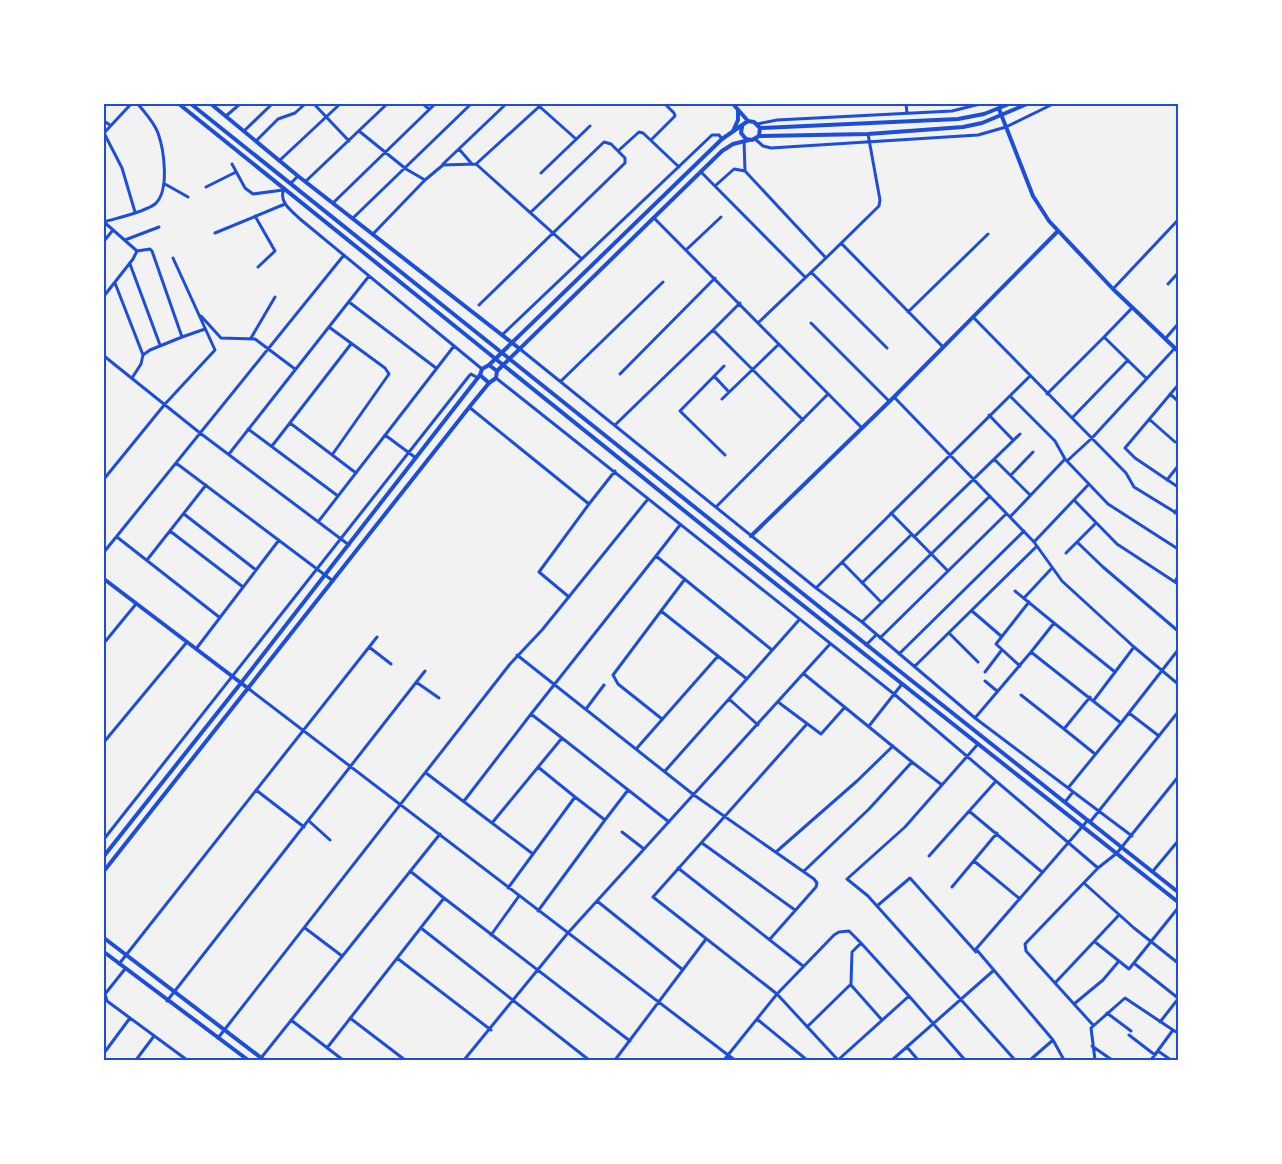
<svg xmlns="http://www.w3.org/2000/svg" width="1282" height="1164" font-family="Lato,sans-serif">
	<rect width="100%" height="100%" fill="#f2f2f2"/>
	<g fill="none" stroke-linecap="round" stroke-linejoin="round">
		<path stroke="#1d4ed8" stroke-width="3" d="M131 104 104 133 122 168 135 212
			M314 104 349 141
			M423 104 429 109
			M906 104 907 113
			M539 106 576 139
			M226 116 240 104
			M104 121 110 125
			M757 124 777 120 952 111 980 104
			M244 131 272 104
			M359 131 406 169 425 180 443 165 476 164 542 104
			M755 139 763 146 771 148 978 135 1006 127 1053 104
			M651 140 675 116 674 113 665 104
			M256 141 278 119 295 113 305 104
			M744 141 745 171
			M459 149 472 164
			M618 151 639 132 643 133 679 167
			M279 161 340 104
			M232 164 245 188 253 194 283 190
			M443 164 506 104
			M476 164 582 259
			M701 172 805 277
			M541 173 590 126
			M306 181 387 104
			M291 183 298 176
			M165 184 188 197
			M715 186 734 169 745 171 826 258 759 322
			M206 187 236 172
			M284 189C278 202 292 211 300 219L482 369
			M334 202 435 104
			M255 216 275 251 258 267
			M353 218 471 104
			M654 218 862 428
			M104 222C117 218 145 212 155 204 170 191 164 150 158 133 154 122 145 113 138 104
			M104 222 137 251 133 259 104 296
			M215 233 285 204
			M373 234 424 181
			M125 240 159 227
			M104 241 113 230
			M841 243 943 347
			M686 250 721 217
			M137 251 150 249 152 251 182 337 150 350 143 355
			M826 258 879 206 880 200 868 134
			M130 264 160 345
			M811 272 887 348
			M115 283 143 355 141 364 132 378
			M1168 284 1178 273
			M1113 289 1178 220
			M349 302 436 368
			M740 303 713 330 803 420
			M479 305 625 163V158L611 144 604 142 531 212
			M1132 308 1104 337 1146 378
			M908 312 988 234
			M201 316 221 338 255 339 295 369
			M973 317 1126 473 1134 487 1178 514
			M811 323 889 401
			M329 327 385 368 389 374 332 455
			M502 335 712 135H719L722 139
			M182 337 205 329
			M251 338 275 297
			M1165 339 1178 324
			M520 349 816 588 862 622 975 718 1132 836
			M104 356 200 433 349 545
			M724 366 680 411 725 455
			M620 374 715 278
			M714 376 729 392
			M496 378 894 694 1098 868
			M561 381 663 282
			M1178 385 1125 448 1135 458 1178 487
			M1047 394 1104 337
			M1170 394 1178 401
			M1010 396 1055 441 1065 459 1108 504 1178 549
			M894 397 1034 542 1062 581 1134 647 1178 684
			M722 399 779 344
			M469 407 589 504 615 471
			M989 415 1013 440
			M1072 418 1128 360
			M1149 419 1175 442
			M290 423 356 473
			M615 425 713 330
			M248 429 338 496
			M385 435 416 458
			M272 446 351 344
			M229 454 369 276
			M994 459 1030 495
			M1067 461 1092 438 1175 348
			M176 463 333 581
			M1011 475 1033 452
			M104 479 165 404 215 350 173 258
			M1167 480 1178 466
			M1074 500 1117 544 1178 584
			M716 507 828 394
			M891 513 948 571
			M1175 513 1178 508
			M184 514 256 570
			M1010 517 1065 459
			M318 522 454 346
			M170 531 243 587
			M117 537 219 617
			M914 537 1020 434
			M1034 542 1089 484
			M1077 542 1103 567 1178 631
			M104 552 344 255
			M1066 553 1095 524
			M656 556 680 525
			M147 560 206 485
			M842 562 881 602
			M1175 582 1178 576
			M862 583 911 535
			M816 588 1030 376
			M1015 591 1054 623
			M569 597 539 572 589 504
			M1024 598 1052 568
			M661 611 747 679
			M972 611 1001 636
			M862 622 990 496
			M949 633 978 662
			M880 638 1006 514
			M104 643 136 604
			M866 645 876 635
			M369 647 391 664
			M196 649 279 540
			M1031 652 1054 623 1115 672
			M899 654 1024 531
			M517 655 694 795 814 879 817 883 816 887 770 939
			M915 666 1037 546
			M1020 666 996 644 1029 602
			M985 672 1001 651
			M804 674 912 762
			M985 681 997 691
			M416 682 439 698
			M249 689 728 1055 724 1060
			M1021 695 1064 729 1090 697
			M729 699 758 725
			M1094 700 1134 647
			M778 702 821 734 845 707
			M586 709 604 685
			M1129 713 1159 736
			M975 718 1031 652 1121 723 1178 650
			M662 719 618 684 613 675 685 579
			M806 725 653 897 777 994 838 1060
			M869 726 902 684
			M1064 729 1095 754
			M562 738 669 822
			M104 742 187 642
			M978 744 905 827 847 879 868 896 1015 1060
			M637 748 718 656
			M538 767 575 797
			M665 771 799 620
			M426 773 492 823 562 738 531 714 656 556 772 650
			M1068 788 1121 723
			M256 790 304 827
			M464 801 531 714
			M1065 802 1073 792
			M969 811 1042 872
			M309 821 330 840
			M1090 822 1178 712
			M492 823 533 854
			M622 832 644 849
			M104 839 469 376 471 374 478 378
			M702 843 795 910
			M776 852 857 781 893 746
			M929 856 996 781
			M974 861 1020 899
			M678 868 803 966
			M804 871 869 809 912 762 942 785
			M1153 871 1178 841
			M1084 883 1134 928 1178 963
			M952 887 997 833
			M508 888 575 797 605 820 628 790
			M444 898 630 1041
			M597 901 683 970
			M877 906 910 878 976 952
			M538 911 605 820
			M305 928 342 956
			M421 928 589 1060
			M491 935 519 896
			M1095 942 1129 969 1178 908
			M861 943 909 996
			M397 958 491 1030
			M119 964 377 637
			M1135 964 1178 998
			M125 969 105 994 107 1001 187 1060
			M1055 983 1119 915
			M851 985 882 1020
			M167 1001 425 671
			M1074 1004 1103 980 1119 961
			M1107 1013 1131 1031
			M350 1018 405 1060
			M757 1019 807 1060
			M291 1020 343 1060
			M1160 1022 1178 999
			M1093 1025 1026 951 1025 944 1098 868 1117 853 1178 777
			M1173 1030 1178 1033
			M1129 1035 1155 1055 1158 1051 1171 1060
			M218 1038 510 664 542 630 648 499
			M1092 1046 1112 1060
			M907 1047 918 1060
			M327 1048 444 898 410 871
			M104 1053 130 1018
			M261 1058 440 834
			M136 1060 154 1036
			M464 1060 567 934 830 644
			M615 1060 706 939
			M735 1060 728 1055 777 994 834 935 839 932 849 931 861 943 852 952 851 984 807 1027
			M838 1060 909 996 965 1060
			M892 1060 993 971
			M1030 1060 1053 1040
			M1064 1060 1053 1040 976 949 1088 820
			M1095 1060 1091 1028 1125 998 1173 1030 1151 1060"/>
		<path stroke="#1d4ed8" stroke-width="4" d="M179 104 738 554 1178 902
			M191 104 897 669 1178 892
			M211 104 298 176 520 349
			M733 104 748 121
			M999 109 1033 196 1049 221 1113 289 1178 351
			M760 128 958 119 984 114 1009 104
			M733 131 738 120V110
			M759 136 868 134 963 127 982 123 1027 104
			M489 365 722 139 748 121 754 122 760 128 759 136 752 140 746 139 741 133 742 127
			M497 371 722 151 733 144 749 140
			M751 536 894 397 1057 232
			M104 579 249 689
			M104 856 241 683 480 375
			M104 871 471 405 489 383 496 378 497 371 489 365 482 369 480 375 489 383
			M104 938 264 1060
			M104 952 248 1060"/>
	</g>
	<rect width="1282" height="1164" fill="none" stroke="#ffffff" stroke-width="210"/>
	<rect x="105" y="105" width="1072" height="954" fill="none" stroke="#1d4ed8" stroke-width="2"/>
</svg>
